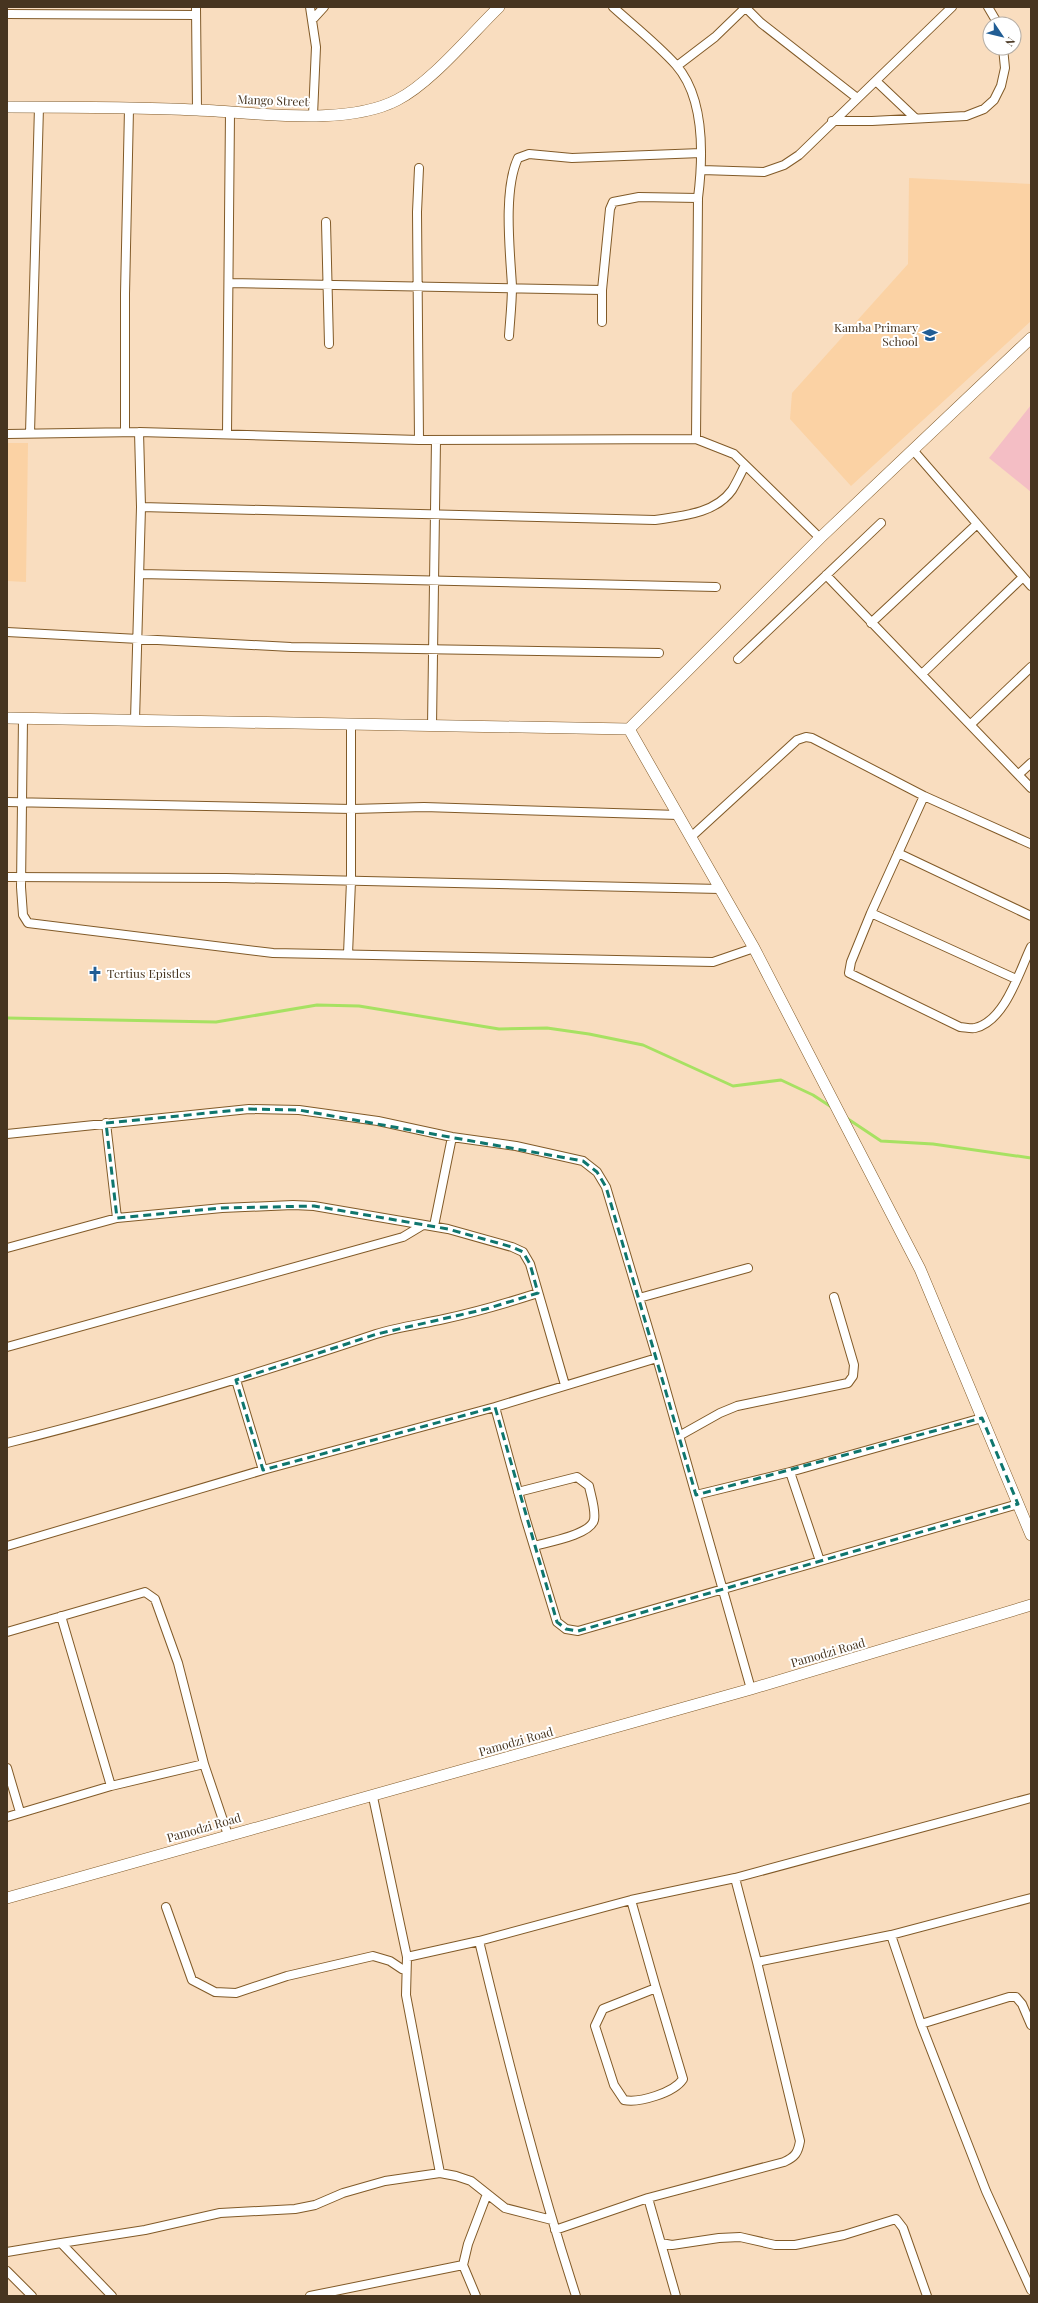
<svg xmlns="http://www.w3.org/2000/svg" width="1038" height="2303" font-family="'Playfair Display',serif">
	<rect width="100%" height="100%" fill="#f9ddbf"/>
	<path fill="#fbd2a4" d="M909 178 1031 184V321L851 486 790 419 792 393 908 264Z
		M7 443H28L26 582 7 581Z"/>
	<path fill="#f4bec5" d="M1031 405V492L989 458Z"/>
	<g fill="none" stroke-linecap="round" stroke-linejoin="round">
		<path stroke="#a7e162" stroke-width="3" d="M7 1018 216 1022 317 1005 359 1006 499 1029 547 1028 589 1034 643 1045 733 1086 781 1080 813 1095 833 1108
			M845 1117 881 1141 933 1144 1031 1158"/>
		<g stroke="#815a28" stroke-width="10">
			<path id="street" d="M196 7 197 110
				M310 7 316 47 313 115
				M613 7C634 26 657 44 676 65 705 98 703 158 698 198L696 439
				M745 7 761 23 857 98
				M988 7 998 24
				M7 14 196 15
				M314 18 324 7
				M677 66 715 37 746 7
				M876 81 915 118
				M832 121H872L966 116 984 109 994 100 1001 86 1005 68 1003 48
				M702 170 764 172 784 165 799 155 952 7
				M326 222 329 344
				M229 283 602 290
				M602 322V290L610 209 613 202 639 197 698 198
				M509 336C510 320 512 303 512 286 510 251 503 190 518 158L529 154 572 158 701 153
				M125 432V294L129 109
				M30 433 39 107
				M7 434 139 432 419 440 696 439 734 454 820 538
				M227 434 230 113
				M419 440 417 212 419 168
				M913 450 1031 586
				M141 507 655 520C681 516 715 514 732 490 737 482 741 473 745 465
				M140 574 716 587
				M826 575 1031 788
				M871 623 976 525
				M7 632 291 647 659 653
				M738 659 881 523
				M923 673 1023 577
				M23 718 21 887 23 915 28 923 273 953 713 962 754 948
				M135 720 141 507 139 432
				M971 724 1031 667
				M432 726 436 440
				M1019 774 1031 763
				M924 796 871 913 851 962 849 973 960 1027C964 1027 971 1029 975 1028 1005 1021 1019 972 1031 947
				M7 802 352 809 424 807 678 815
				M691 837 797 740 806 737 812 738 924 796 1031 844
				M898 853 1031 916
				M7 877 226 878 720 889
				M871 913 1016 979
				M348 954 351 881V725
				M106 1123 117 1218
				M7 1134 249 1109 299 1110 378 1121 452 1137 516 1146 583 1161 597 1172 606 1187 657 1358 751 1689
				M434 1226 452 1137
				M7 1248 117 1218 222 1208 293 1205 314 1206 448 1229 512 1247 523 1252 530 1264 565 1385
				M639 1298 748 1268
				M7 1347 403 1237 423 1225
				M657 1358 495 1407 525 1517 557 1622 566 1629 578 1631 1018 1504
				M236 1380 263 1470
				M679 1436 720 1413 737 1406 848 1383 853 1376 854 1365 834 1297
				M7 1443C132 1412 254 1375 376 1334 398 1327 422 1324 444 1319 476 1312 507 1303 538 1293
				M790 1472 820 1561
				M518 1492 577 1477 589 1486C591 1496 596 1510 594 1520 590 1535 548 1542 534 1546
				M696 1495 790 1472 982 1418
				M7 1546 263 1470 495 1407
				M61 1616 111 1786
				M7 1632 145 1592 155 1599 178 1663 204 1764 228 1835
				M7 1768 20 1812
				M373 1797 407 1957 479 1941
				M7 1817 111 1786 204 1764
				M631 1900 656 1988
				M166 1907 192 1980 215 1992 236 1993 287 1976 373 1956 390 1961 402 1969
				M891 1935 921 2024 1009 1997H1016L1022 2004 1031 2025
				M407 1957 406 1995 440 2173
				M757 1962 891 1935 1031 1898
				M656 1988 683 2079C674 2093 639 2103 624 2100L614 2085 595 2026 603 2009Z
				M921 2024 986 2191 1031 2290
				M648 2198 676 2296
				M555 2230 648 2198 784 2162C795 2157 798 2153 800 2141L757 1962 735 1878
				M61 2243 145 2230 220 2213 295 2209 315 2205 343 2193 385 2181 440 2173 456 2176 471 2181 505 2208 552 2220
				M661 2243 672 2245 719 2238 740 2237 775 2245H795L844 2235 896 2219 903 2228 927 2296
				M7 2252 61 2243 112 2296
				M7 2271 32 2296
				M310 2296 463 2265
				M476 2296 463 2265 468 2244 487 2194
				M576 2296C538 2179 508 2061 479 1941L631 1900 735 1878 1031 1798"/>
		</g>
		<g stroke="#815a28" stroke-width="12">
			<path id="secondary" d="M7 107C70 107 134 107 197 110 255 112 345 127 397 100 431 83 471 34 499 7
				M7 718 629 729 820 538 1031 338
				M629 729 754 948 920 1269 1031 1535
				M7 1898 751 1689 1031 1605"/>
		</g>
		<use href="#street" stroke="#fff" stroke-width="8"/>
		<use href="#secondary" stroke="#fff" stroke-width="11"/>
	</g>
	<path fill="none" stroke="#0f766e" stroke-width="3" stroke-dasharray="8 5" stroke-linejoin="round" d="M249 1109 299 1110 583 1161 597 1172 606 1187 696 1495 982 1418 1018 1504 578 1631 566 1629 557 1622 495 1407 263 1470 236 1380 377 1334 486 1309 538 1293 530 1264 523 1252 512 1247 448 1229 314 1206 222 1208 117 1218 106 1123Z"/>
	<defs>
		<g id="school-bare" transform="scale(1.2)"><path d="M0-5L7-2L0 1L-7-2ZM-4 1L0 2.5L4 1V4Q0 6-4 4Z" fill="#215d94" stroke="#fff" stroke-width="2.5" paint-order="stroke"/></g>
		<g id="church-bare" transform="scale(1.2)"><path d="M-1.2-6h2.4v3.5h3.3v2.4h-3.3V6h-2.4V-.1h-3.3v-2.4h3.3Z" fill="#215d94" stroke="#fff" stroke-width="2.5" paint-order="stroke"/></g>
	</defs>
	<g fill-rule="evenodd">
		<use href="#school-bare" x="930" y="335"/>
		<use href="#church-bare" x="95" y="974"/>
	</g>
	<g text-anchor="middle" stroke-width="4" stroke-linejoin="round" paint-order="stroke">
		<g font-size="12" fill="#473520" stroke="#fff">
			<text transform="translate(273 101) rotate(2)" y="4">Mango Street</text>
			<text transform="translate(828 1653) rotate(-16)" y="4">Pamodzi Road</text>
			<text transform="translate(516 1742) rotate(-16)" y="4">Pamodzi Road</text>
			<text transform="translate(204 1828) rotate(-16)" y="4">Pamodzi Road</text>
		</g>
		<g font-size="12" fill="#473520" stroke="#fff" text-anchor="end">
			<text x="918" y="332">Kamba Primary<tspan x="918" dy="14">School</tspan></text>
			<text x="107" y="978" text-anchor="start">Tertius Epistles</text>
		</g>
	</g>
	<rect width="1038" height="2303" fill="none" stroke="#473520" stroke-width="16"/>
	<g transform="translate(1002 36) rotate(125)"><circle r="19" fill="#ffffff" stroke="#b5aea6"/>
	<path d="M0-3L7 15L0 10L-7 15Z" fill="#215d94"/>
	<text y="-6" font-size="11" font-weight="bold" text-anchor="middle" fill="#473520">N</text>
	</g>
</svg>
